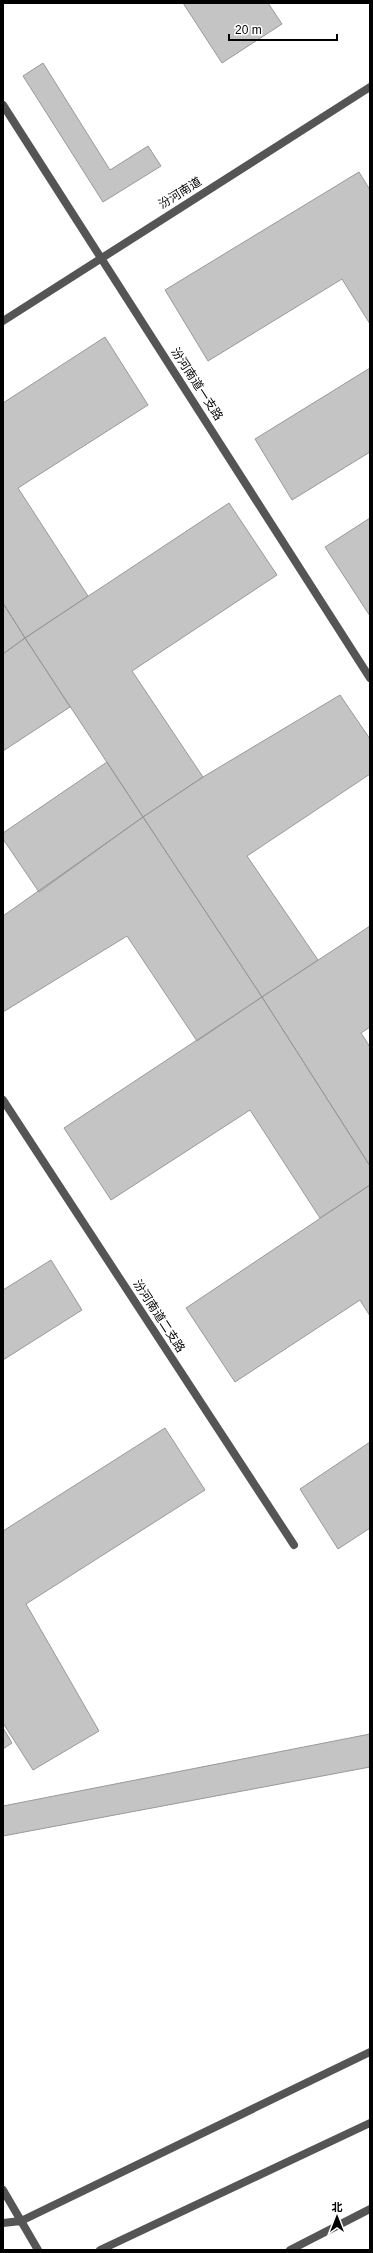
<svg xmlns="http://www.w3.org/2000/svg" width="373" height="2253" font-family="Arial,'Noto Sans SC',sans-serif">
	<rect width="100%" height="100%" fill="#fff"/>
	<path fill="#c4c4c4" stroke="#999" d="M183 3H268L282 24 222 63Z
		M43 63 110 170 148 146 161 166 103 202 23 76Z
		M359 172 370 190V324L342 279 208 361 165 290Z
		M105 337 148 405 18 488 88 596 25 638 3 603V403Z
		M370 368V452L292 500 255 439Z
		M229 503 277 575 132 671 203 777 143 817 25 638Z
		M370 518V616L325 547Z
		M3 603 25 638 3 654Z
		M25 638 70 707 3 751V654Z
		M340 695 370 739V774L247 856 318 960 262 997 143 817 203 777Z
		M107 762 143 817 39 892 3 839V833Z
		M143 817 262 997 197 1041 127 936 3 1012V916Z
		M370 926V1027L361 1033 370 1047V1166L262 997Z
		M262 997 370 1166V1185L320 1218 250 1110 111 1200 64 1128Z
		M370 1185V1316L360 1300 235 1382 186 1308Z
		M51 1260 82 1310 3 1360V1290Z
		M165 1428 205 1490 26 1604 99 1731 33 1770 3 1723V1531Z
		M370 1442V1528L338 1549 300 1489Z
		M3 1728 12 1743 3 1749Z
		M370 1734V1767L3 1836V1806Z"/>
	<g fill="none" stroke-linecap="round" stroke-linejoin="round">
		<path stroke="#555" stroke-width="8" d="M3 2190 38 2250
			M3 2223 21 2221 370 2052
			M100 2250 370 2123
			M290 2250 370 2209"/>
		<path stroke="#555" stroke-width="8" d="M3 105 370 678
			M3 1100 294 1545"/>
		<path stroke="#555" stroke-width="8" d="M3 321 370 87"/>
	</g>
	<g text-anchor="middle" stroke-width="4" stroke-linejoin="round" paint-order="stroke">
		<g font-size="12" fill="#000" stroke="#fff">
			<text transform="translate(180 193) rotate(-32)" y="4">汾河南道</text>
			<text transform="translate(197 384) rotate(57)" y="4">汾河南道一支路</text>
			<text transform="translate(159 1316) rotate(57)" y="4">汾河南道二支路</text>
		</g>
	</g>
	<rect width="373" height="2253" fill="none" stroke="#000000" stroke-width="8"/>
	<g transform="translate(337 2217)" stroke="#ffffff" stroke-width="3" paint-order="stroke">
	<path d="M0-3L7 15L0 10L-7 15Z" fill="#000000"/>
	<text y="-6" font-size="11" font-weight="bold" text-anchor="middle" fill="#000000">北</text>
	</g>
	<path d="M229 34v6h108v-6" fill="none" stroke="#000000" stroke-width="2"/>
	<text x="235" y="34" font-size="12" fill="#000000" stroke="#ffffff" stroke-width="3" paint-order="stroke">20 m</text>
</svg>
